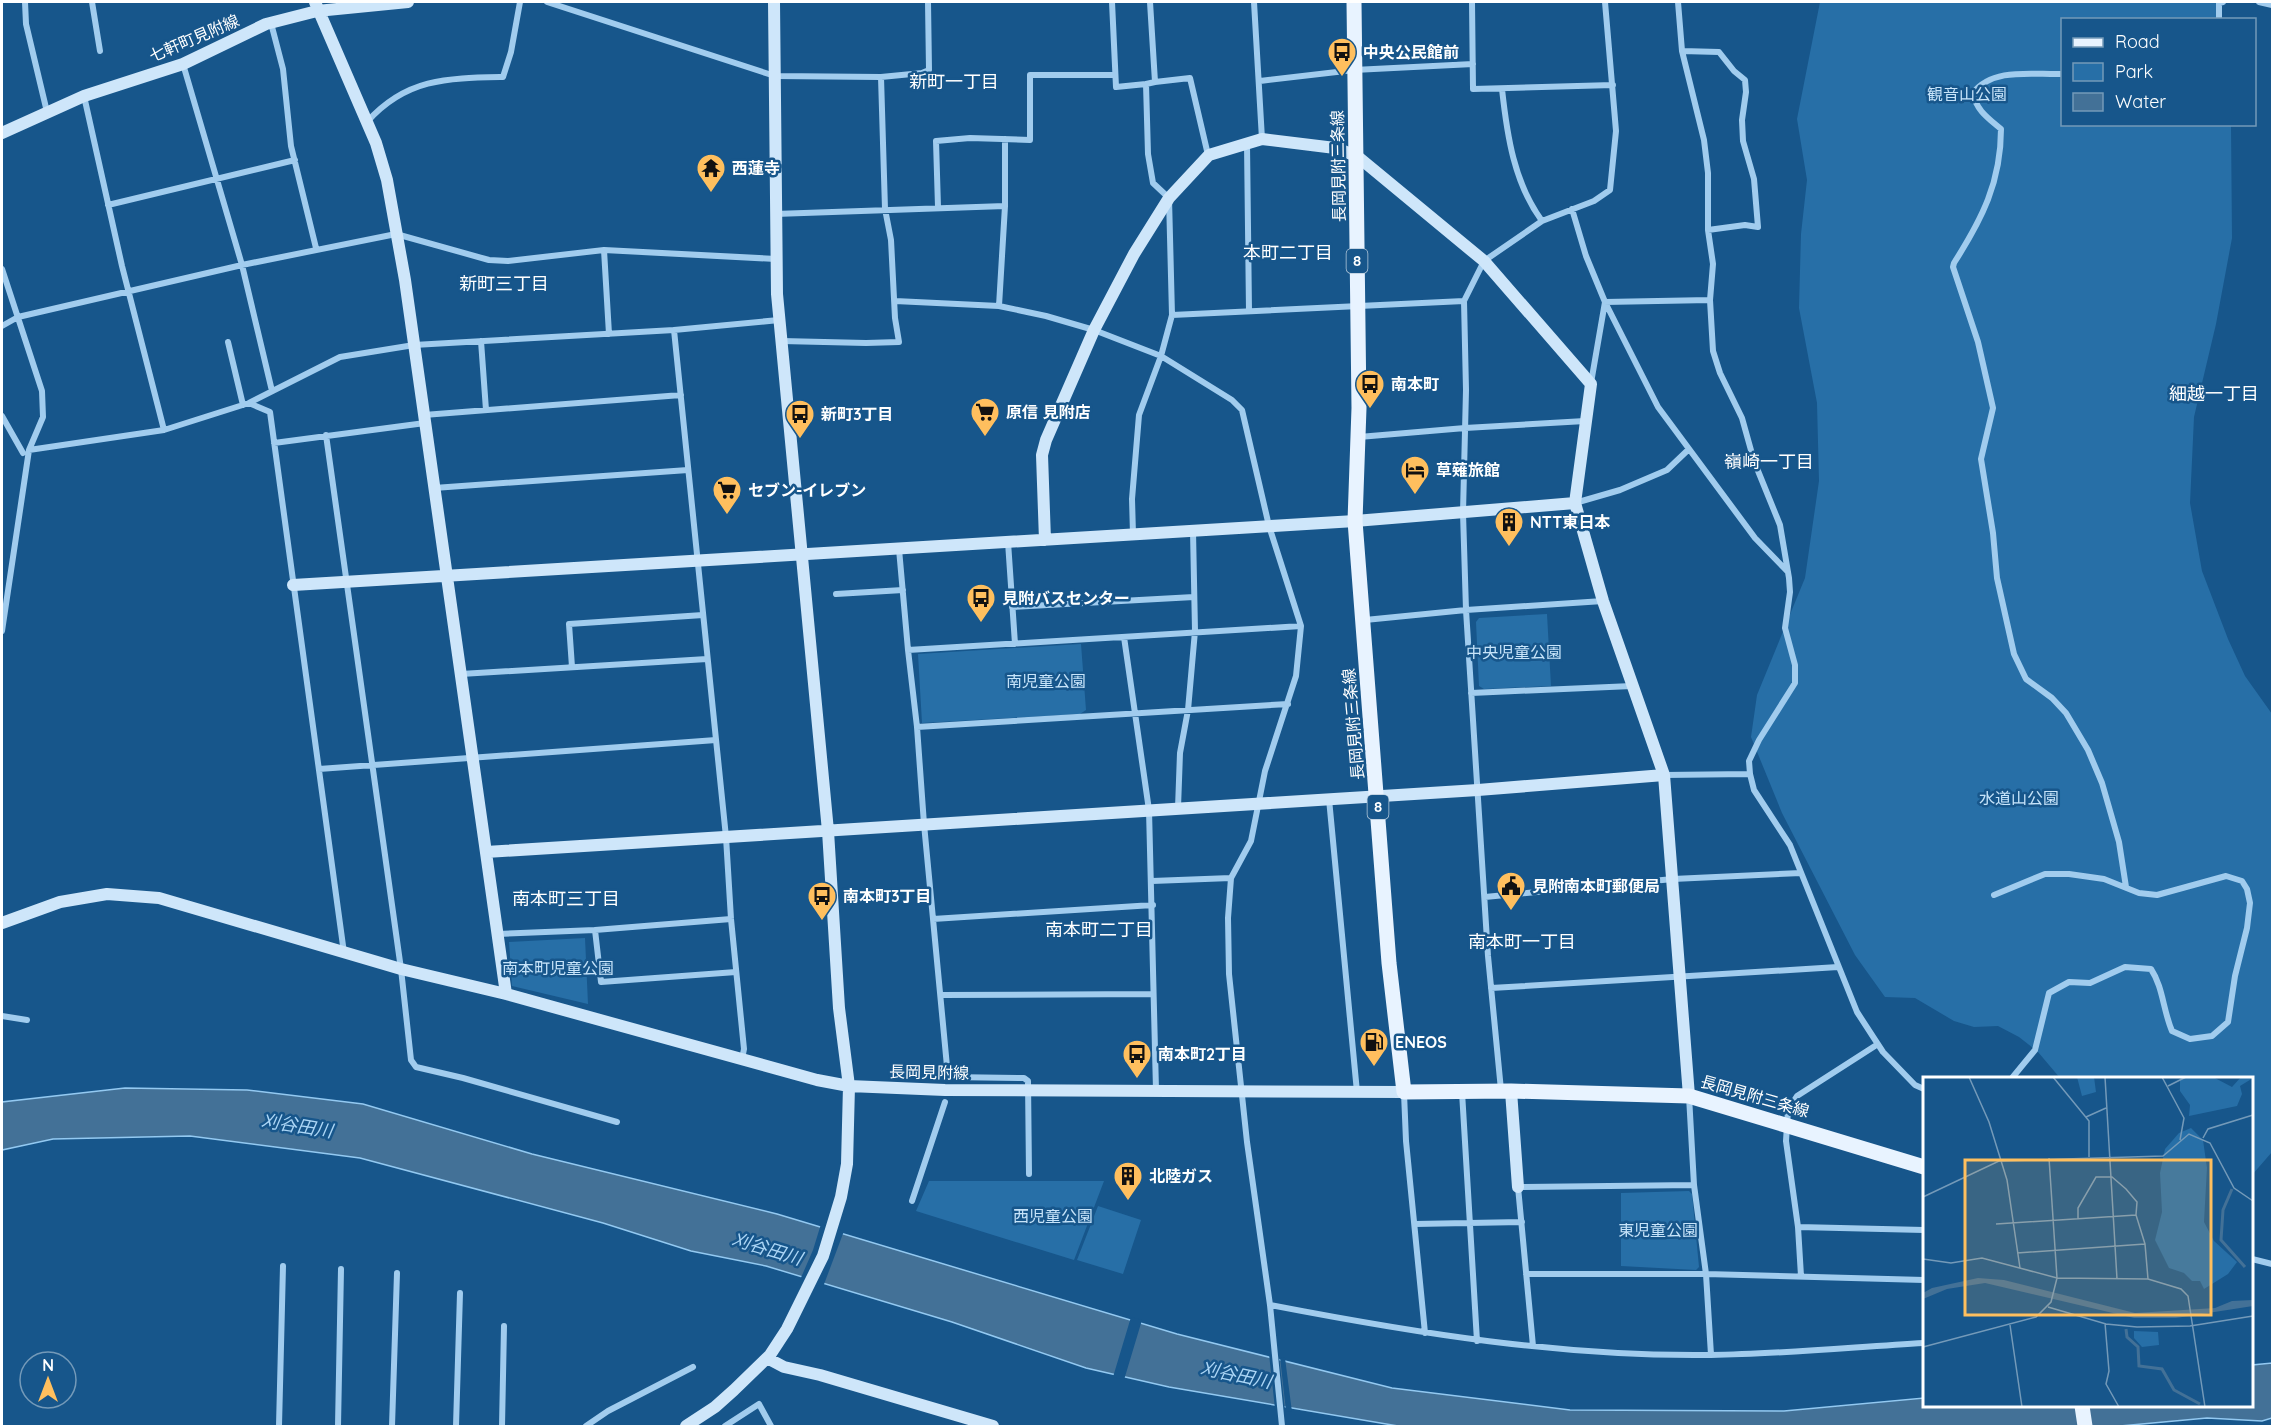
<svg xmlns="http://www.w3.org/2000/svg" width="2274" height="1428" font-family="Quicksand,'Noto Sans JP',sans-serif">
	<rect width="100%" height="100%" fill="#17568b"/>
	<path fill="#276fa7" d="M1820 2H2216L2218 19 2062 20V124L2231 125 2232 238 2216 324 2194 417 2190 503 2202 571 2228 639 2245 676 2272 714V1152L2252 1175V1078H2060L2038 1052 2019 1037 1998 1026 1974 1027 1954 1021 1915 998 1885 997 1855 955 1782 813 1751 737 1757 695 1805 578 1819 481 1817 403 1799 308 1801 234 1807 180 1797 119Z
		M1547 614 1551 686 1484 689 1479 686 1476 622 1479 618Z
		M1081 644 1086 710 1080 714 922 723 918 654Z
		M585 938 588 1004 512 986 509 942Z
		M929 1181H1104L1074 1260 916 1211Z
		M1689 1191 1692 1194 1699 1267 1696 1270 1621 1266V1193Z
		M1098 1206 1141 1220 1123 1274 1077 1260Z"/>
	<path fill="#437197" stroke="#93c9f1" stroke-width="1.5" d="M125 1088 247 1090 363 1104 532 1154 777 1214 1177 1334 1392 1388 1570 1410 1784 1411 1924 1398V1406H2252V1365L2272 1363V1418L2262 1421 2207 1418 2120 1426H1398L1169 1387 1086 1368 952 1322 766 1266 691 1251 603 1223 360 1158 190 1136 53 1139 2 1150V1102Z"/>
	<path fill="#17568b" d="M821 1224 844 1231 823 1287 800 1280 813 1250Z
		M1131 1317 1142 1320 1124 1380 1113 1377Z
		M1269 1354 1279 1356 1285 1410 1275 1409Z
		M1280 1357 1285 1358 1292 1412 1286 1411Z"/>
	<g fill="none" stroke-linecap="round" stroke-linejoin="round">
		<path stroke="#a1ccee" stroke-width="6" d="M25 2 26 24 47 112
			M92 2 100 51
			M547 2 775 76 881 77 922 73 929 70 928 2
			M1112 2 1116 87 1146 84
			M1254 2 1262 139
			M1472 2 1473 89 1613 85
			M1678 2 1682 51 1704 140 1708 173V230L1713 264 1710 300 1713 351 1720 373 1742 418 1754 461 1780 525 1789 578 1790 592 1785 628 1795 665V683L1759 740 1749 761 1750 774 1754 790 1790 845 1857 1012 1883 1052 1915 1085 1924 1089
			M2259 2 2272 5
			M2219 20V3L2223 2
			M271 23 283 69 291 146 316 248
			M1682 51 1719 52 1734 71 1745 80 1746 92 1742 120 1743 141 1754 179 1758 227 1745 225 1708 230
			M183 64 242 265 272 391
			M2062 74C2033 75 1993 67 1973 93 1976 110 1988 118 2001 129 2001 182 1982 219 1954 263L1953 267 1978 342 1993 408 1981 459 1993 533 1997 578 2014 654 2026 679 2052 698 2066 713 2088 750 2102 783 2119 842 2126 887
			M1260 81 1354 70 1473 64
			M1155 82 1190 78 1208 155
			M1502 89C1507 135 1514 183 1542 221
			M84 96 122 266 164 430
			M367 122C406 78 448 78 503 77L511 52 520 2
			M1247 144 1249 311
			M108 205 295 160
			M938 207 936 141 970 138 1030 140V75H1115
			M1572 209 1586 256 1605 302 1591 383
			M775 214 1005 206
			M604 250 609 334
			M2 269 42 391 43 417 29 450 2 631
			M1710 300 1605 302 1658 407 1755 538 1787 571
			M895 301 999 306 1046 316 1094 330 1161 356 1232 400 1242 410 1269 526 1301 626 1296 676 1265 771 1251 841 1231 878 1228 918 1229 974 1247 1142 1270 1305 1282 1426
			M999 306 1005 206V139
			M1172 315 1464 301
			M2 326 18 317 242 265 396 234 489 260 508 261 604 250 776 259
			M674 330 726 837 731 919 744 1049 742 1059
			M481 341 486 410
			M782 341 866 343 899 342 895 318 891 240 885 209 881 77
			M228 342 243 405
			M249 403 270 412 344 953
			M424 415 681 395
			M2 416 23 453
			M326 435 401 969 411 1060 416 1067 463 1078 617 1122
			M1359 437 1465 428 1585 421
			M274 443 425 423
			M29 450 164 430 249 403 340 357 414 345 674 330 779 320
			M434 488 688 470
			M1575 503 1620 490 1667 470 1689 449
			M1133 534 1132 499 1139 415 1161 356 1172 315 1169 198 1153 183 1148 154 1146 84 1155 82 1150 2
			M1008 542 1015 644
			M899 549 908 650 1301 626
			M836 594 903 590
			M1012 607 1194 597
			M1365 620 1466 610 1603 601
			M1124 637 1149 810 1156 1090
			M908 650 917 727 924 824 948 1077 1024 1078 1028 1081 1029 1174
			M572 667 569 624 703 615
			M461 674 707 659
			M1471 693 1632 686
			M917 727 1288 704
			M319 769 716 740
			M1664 775 1750 774
			M1329 799 1357 1092
			M1178 808 1180 753 1188 710 1195 631 1193 531
			M1152 881 1231 878
			M1994 895 2045 874H2069L2104 879 2139 893 2157 895 2226 876 2242 881 2247 889 2250 903 2247 928 2235 976 2228 1022 2212 1036 2190 1039 2172 1031C2163 1010 2163 987 2151 969L2125 967 2090 983 2069 982 2049 993 2035 1050 2012 1078
			M1485 897 1673 879 1801 873
			M933 919 1153 905
			M595 930 601 982 736 972
			M498 934 595 930 731 919
			M1491 988 1838 967
			M941 995 1153 994
			M2 1016 27 1020
			M1501 1090 1488 956 1466 610 1463 513 1466 390 1464 301 1484 261 1542 221 1594 201 1610 190 1616 131 1605 2
			M1462 1092 1477 1341
			M1404 1093 1406 1141 1425 1333
			M1689 1096 1694 1185 1706 1274 1711 1355
			M912 1201 945 1102
			M1415 1224 1522 1222
			M1798 1227 1924 1230
			M2252 1259 2272 1264
			M1526 1274H1706L1924 1280
			M1801 1276 1798 1227 1786 1141 1788 1110 1797 1096 1878 1044
			M1270 1305C1415 1333 1562 1357 1711 1355 1782 1354 1854 1347 1924 1343
			M1533 1346 1518 1187 1694 1185
			M279 1426 283 1266
			M338 1426 341 1269
			M392 1426 397 1273
			M456 1426 460 1293
			M502 1426 504 1326
			M586 1426 608 1411 693 1367
			M725 1426 759 1404 771 1426"/>
		<path stroke="#cee6fa" stroke-width="12" d="M315 2 376 143 387 180 405 280 506 994
			M2 133 84 96 183 64 266 24 317 11 408 2
			M1045 540 1042 455 1046 440 1094 330 1134 254 1169 198 1209 155 1262 139 1335 148 1357 156 1484 261 1591 384 1575 503 1603 601 1664 775 1689 1096
			M293 585 1355 521 1575 503
			M486 852 1478 790 1664 775
			M2 923 60 902 107 894 159 898 401 969 506 994 817 1080 849 1086 945 1090 1404 1092
			M1511 1091 1518 1187
			M767 1358 784 1367 820 1375 993 1426
			M686 1426 715 1407 734 1390 770 1355 787 1329 823 1256 841 1197 847 1164 849 1086 839 1008 828 831 777 294 774 2"/>
		<path stroke="#e8f3ff" stroke-width="15" d="M1354 2 1359 408 1355 521 1389 963 1404 1092 1511 1091 1689 1096 1924 1167
			M2082 1406 2085 1426"/>
	</g>
	<defs>
		<g id="bus-pin" transform="scale(1.5)"><path d="M0 17L-7.5 6A9.5 9.5 0 1 1 7.5 6Z" fill="#ffbf5e" stroke="#17568b"/><path d="M-5-6H5V4H4V6H2V4H-2V6H-4V4H-5ZM-3.5-4V0h7V-4ZM-3.5 1.2v1.5H-2V1.2ZM2 1.2v1.5H3.5V1.2Z" fill="#111"/></g>
		<g id="temple-pin" transform="scale(1.5)"><path d="M0 17L-7.5 6A9.5 9.5 0 1 1 7.5 6Z" fill="#ffbf5e" stroke="#17568b"/><path d="M0-6L5-2H3V0L6.5 2.5H4V6H1.5V3h-3V6H-4V2.5H-6.5L-3 0V-2H-5Z" fill="#111"/></g>
		<g id="supermarket-pin" transform="scale(1.5)"><path d="M0 17L-7.5 6A9.5 9.5 0 1 1 7.5 6Z" fill="#ffbf5e" stroke="#17568b"/><path d="M-6-5.5h2.5l.6 2H6L4.5 2H-2.5L-4.4-4H-6ZM-1.5 3.2a1.3 1.3 0 1 0 .1 0ZM3 3.2a1.3 1.3 0 1 0 .1 0Z" fill="#111"/></g>
		<g id="hotel-pin" transform="scale(1.5)"><path d="M0 17L-7.5 6A9.5 9.5 0 1 1 7.5 6Z" fill="#ffbf5e" stroke="#17568b"/><path d="M-6-4.5h1.5V1H6V5H4.5V3h-9V5H-6ZM-4 0a1.8 1.8 0 1 1 3.6 0ZM.5 0V-2.5h3Q6-2.5 6 0Z" fill="#111"/></g>
		<g id="building-pin" transform="scale(1.5)"><path d="M0 17L-7.5 6A9.5 9.5 0 1 1 7.5 6Z" fill="#ffbf5e" stroke="#17568b"/><path d="M-4-6H4V6H1V3H-1V6H-4ZM-2.5-4.3h1.7v1.8h-1.7ZM.8-4.3h1.7v1.8H.8ZM-2.5-1h1.7V.8h-1.7ZM.8-1h1.7V.8H.8Z" fill="#111"/></g>
		<g id="civic-pin" transform="scale(1.5)"><path d="M0 17L-7.5 6A9.5 9.5 0 1 1 7.5 6Z" fill="#ffbf5e" stroke="#17568b"/><path d="M-.6-6.5H3V-4.5H.6V-3L4-1V1h2V6H-6V1h2V-1L-.6-3ZM-1.2 2.5V6h2.4V2.5Z" fill="#111"/></g>
		<g id="fuel-pin" transform="scale(1.5)"><path d="M0 17L-7.5 6A9.5 9.5 0 1 1 7.5 6Z" fill="#ffbf5e" stroke="#17568b"/><path d="M-5.5-6h7V0h2V4h1.3V-2.5L3-4.5l.8-.8L6-3V5H2.5V1h-1V6h-7ZM-4.2-4.7v3.2H.2V-4.7Z" fill="#111"/></g>
	</defs>
	<g fill-rule="evenodd">
		<use href="#bus-pin" x="1342" y="52"/>
		<use href="#temple-pin" x="711" y="168"/>
		<use href="#bus-pin" x="1370" y="384"/>
		<use href="#supermarket-pin" x="985" y="412"/>
		<use href="#bus-pin" x="800" y="414"/>
		<use href="#hotel-pin" x="1415" y="470"/>
		<use href="#supermarket-pin" x="727" y="490"/>
		<use href="#building-pin" x="1509" y="522"/>
		<use href="#bus-pin" x="981" y="598"/>
		<use href="#civic-pin" x="1511" y="886"/>
		<use href="#bus-pin" x="822" y="896"/>
		<use href="#fuel-pin" x="1374" y="1042"/>
		<use href="#bus-pin" x="1137" y="1054"/>
		<use href="#building-pin" x="1128" y="1176"/>
	</g>
	<g text-anchor="middle" stroke-width="5" stroke-linejoin="round" paint-order="stroke">
		<g fill="#17568b" stroke="#b9ccdc" stroke-width="1.5">
			<rect x="1346.5" y="249" width="21" height="24" rx="4.5"/>
			<rect x="1367.5" y="795" width="21" height="24" rx="4.5"/>
		</g>
		<g font-size="15" font-weight="bold" fill="#fff">
			<text x="1357" y="266">8</text>
			<text x="1378" y="812">8</text>
		</g>
		<g font-size="16" fill="#fff" stroke="#17568b">
			<text transform="translate(194 38) rotate(-23)" y="6">七軒町見附線</text>
			<text transform="translate(1338 166) rotate(-91)" y="6">長岡見附三条線</text>
			<text transform="translate(1353 724) rotate(-95)" y="6">長岡見附三条線</text>
			<text transform="translate(929 1072) rotate(1)" y="6">長岡見附線</text>
			<text transform="translate(1755 1096) rotate(16)" y="6">長岡見附三条線</text>
		</g>
		<g font-size="16" font-weight="bold" fill="#fff" stroke="#17568b" text-anchor="start">
			<text x="1363" y="58">中央公民館前</text>
			<text x="732" y="174">西蓮寺</text>
			<text x="1391" y="390">南本町</text>
			<text x="1006" y="418">原信 見附店</text>
			<text x="821" y="420">新町3丁目</text>
			<text x="1436" y="476">草薙旅館</text>
			<text x="748" y="496">セブン-イレブン</text>
			<text x="1530" y="528">NTT東日本</text>
			<text x="1002" y="604">見附バスセンター</text>
			<text x="1532" y="892">見附南本町郵便局</text>
			<text x="843" y="902">南本町3丁目</text>
			<text x="1395" y="1048">ENEOS</text>
			<text x="1158" y="1060">南本町2丁目</text>
			<text x="1149" y="1182">北陸ガス</text>
		</g>
		<g font-size="16" fill="#c7e4fa" stroke="#17568b">
			<text x="1967" y="100">観音山公園</text>
			<text x="1514" y="658">中央児童公園</text>
			<text x="1046" y="687">南児童公園</text>
			<text x="2019" y="804">水道山公園</text>
			<text x="558" y="974">南本町児童公園</text>
			<text x="1053" y="1222">西児童公園</text>
			<text x="1658" y="1236">東児童公園</text>
		</g>
		<g font-size="18" fill="#fff" stroke="#17568b">
			<text x="954" y="88">新町一丁目</text>
			<text x="1288" y="259">本町二丁目</text>
			<text x="504" y="290">新町三丁目</text>
			<text x="2214" y="400">細越一丁目</text>
			<text x="1769" y="468">嶺崎一丁目</text>
			<text x="566" y="905">南本町三丁目</text>
			<text x="1099" y="936">南本町二丁目</text>
			<text x="1522" y="948">南本町一丁目</text>
		</g>
		<g font-size="18" font-style="italic" fill="#acd6f6" stroke="#17568b">
			<text transform="translate(297 1126) rotate(9)" y="6">刈谷田川</text>
			<text transform="translate(767 1249) rotate(17)" y="6">刈谷田川</text>
			<text transform="translate(1236 1375) rotate(12)" y="6">刈谷田川</text>
		</g>
	</g>
	<g transform="translate(1923 1077)">
		<rect width="330" height="330" fill="#17568b"/>
		<path d="M171 0 173 15 159 19 154 0ZM290 0 309 10 318 0 330 1 317 9 319 17 314 29 266 39 267 28 257 14V1ZM268 51 280 63 284 91 281 145 291 164 314 185 305 197 281 212 277 204H269L261 196 246 191 232 163 239 135 237 96 242 72 256 56ZM211 254 235 255 236 268 219 270 211 261Z" fill="#276fa7"/>
		<path d="M55 201 81 203 212 236 292 231 309 224 330 223V229L253 241H211L62 206 24 212 0 222V216L9 211Z" fill="#437197"/>
		<path fill="none" stroke="#437197" stroke-width="3" d="M309 112 300 133 298 163 322 190M203 252 204 260 215 270 216 289 239 292 251 313 277 327"/>
		<path fill="none" stroke="#749ab9" stroke-width="1.5" d="M46 0 66 45 84 103 97 191M130 0 166 44V80M182 0 194 202M239 0 261 41 257 63M245 9 263 0M163 40 183 31M280 61 285 52 330 38M0 120 76 84 240 79 266 57 287 66 311 111 330 124M155 142V131L173 100H189L203 112 214 125 213 138 222 167 225 202M73 147 213 138M94 176 222 167M0 182 28 186 59 181 134 201 126 81M125 230 183 247 214 250 267 249 330 239M182 246 186 294 183 307 196 330M87 248 99 330M0 270 113 240 128 225 134 201 225 202 258 212 265 219 282 330"/>
		<path fill="#ffbf5e" fill-opacity="0.15" stroke="#ffbf5e" stroke-width="3" d="M42 83H288V238H42Z"/>
		<rect width="330" height="330" fill="none" stroke="#fff" stroke-width="3"/>
	</g>
	<rect width="2274" height="1428" fill="none" stroke="#ffffff" stroke-width="6"/>
	<rect x="2061" y="18" width="195" height="108" fill="#17568b" stroke="#749ab9" stroke-width="1.5"/>
	<rect x="2073" y="38" width="30" height="9" fill="#e8f3ff" stroke="#749ab9" stroke-width="1.5"/>
	<text x="2115" y="48" font-size="18" fill="#ffffff">Road</text>
	<rect x="2073" y="63" width="30" height="18" fill="#276fa7" stroke="#749ab9" stroke-width="1.5"/>
	<text x="2115" y="78" font-size="18" fill="#ffffff">Park</text>
	<rect x="2073" y="93" width="30" height="18" fill="#437197" stroke="#749ab9" stroke-width="1.5"/>
	<text x="2115" y="108" font-size="18" fill="#ffffff">Water</text>
	<g transform="translate(48 1380)"><circle r="28" fill="#17568b" stroke="#749ab9" stroke-width="1.5"/>
	<path d="M0-4.5L10 22L0 15L-10 22Z" fill="#ffbf5e"/>
	<text y="-9" font-size="16" font-weight="bold" text-anchor="middle" fill="#ffffff">N</text>
	</g>
</svg>
